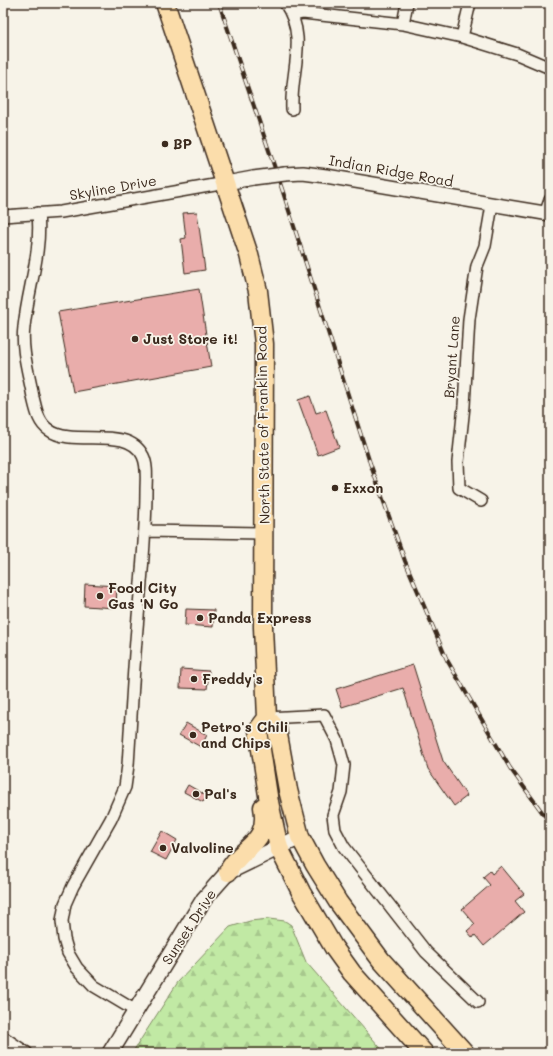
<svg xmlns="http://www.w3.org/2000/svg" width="553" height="1056" font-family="Mali,sans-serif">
	<defs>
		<pattern id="forest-firs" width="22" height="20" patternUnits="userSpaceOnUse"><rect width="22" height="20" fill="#c1e9a4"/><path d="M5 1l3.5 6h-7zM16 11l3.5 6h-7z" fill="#a7c88d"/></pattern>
	</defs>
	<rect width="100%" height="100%" fill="#f7f3e8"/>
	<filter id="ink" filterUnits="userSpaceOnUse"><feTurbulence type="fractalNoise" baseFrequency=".025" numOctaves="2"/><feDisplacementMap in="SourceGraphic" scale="8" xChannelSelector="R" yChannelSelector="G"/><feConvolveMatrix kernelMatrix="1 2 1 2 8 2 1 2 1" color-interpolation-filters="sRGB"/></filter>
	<g filter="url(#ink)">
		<path fill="url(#forest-firs)" stroke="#7e8a61" d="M269 919 285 921 291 925 306 962 385 1053H132L178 982 230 927 250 921Z"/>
		<path fill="#e9adab" stroke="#3b2a1e" d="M197 212 205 270 185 273 181 239 186 238 183 213Z
			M199 289 211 367 73 392 58 312Z
			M310 396 316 413 326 410 339 447 318 455 298 400Z
			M85 584 117 586 116 608 84 606Z
			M186 609 214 610 213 627 185 625Z
			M413 665 443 761 467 796 454 806 428 769 403 688 342 707 336 689Z
			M181 669 209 671 207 689 180 688Z
			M186 723 207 735 201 747 179 735Z
			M188 785 207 796 203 802 184 792Z
			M162 831 177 840 166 860 150 852Z
			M501 866 524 894 515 901 524 912 484 946 475 935 473 938 467 931 475 924 462 909 490 885 483 877 490 871 492 874Z"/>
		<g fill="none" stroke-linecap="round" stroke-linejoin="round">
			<g stroke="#3b2a1e" stroke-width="14">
				<path id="minor" d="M285 3C309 38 290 71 292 109
					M294 15 303 13 403 24 462 37 517 54 550 68
					M403 24 407 3
					M462 37 470 3
					M38 213C42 253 28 288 24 327 21 350 29 374 33 397 36 409 38 423 49 430 72 448 128 424 143 456 148 466 146 480 146 491 146 537 141 582 137 628 133 674 131 720 128 765L125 787 111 819 73 886 65 904 62 921 64 939 68 953 77 968 94 986 136 1011
					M545 214 550 200
					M3 216 61 212 226 183
					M481 501 459 488 458 462 464 406 469 319 477 266 485 246 492 205
					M146 531 264 533
					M267 718 324 715 337 740 344 765 341 792 333 815 335 830 344 847 426 952 478 1002
					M3 1037 27 1053"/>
			</g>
			<g stroke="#3b2a1e" stroke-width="16">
				<path id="tertiary" d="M285 174 303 173 326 176 550 214
					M226 183 253 178"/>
			</g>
			<g stroke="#3b2a1e" stroke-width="18">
				<path id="secondary" d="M110 1053 204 899 228 872 300 837"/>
			</g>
			<g stroke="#3b2a1e" stroke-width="21">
				<path id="trunk" d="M165 3 249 255 258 291 264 344 263 627 267 718 258 730 269 802 279 848 301 892 334 948 352 973 424 1053
					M267 718 277 729 288 790 300 837 315 865 338 902 381 960 465 1053
					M228 872C241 845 270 845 263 807"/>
			</g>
			<use href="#minor" stroke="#f7f3e8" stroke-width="11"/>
			<use href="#tertiary" stroke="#f7f3e8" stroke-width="13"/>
			<use href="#secondary" stroke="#f7f3e8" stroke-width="15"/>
			<use href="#trunk" stroke="#fbddab" stroke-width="18"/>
			<g stroke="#3b2a1e" stroke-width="4">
				<path id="rail" d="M219 3 282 189 370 463 405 561 447 660 510 768 550 823"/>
			</g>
			<use href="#rail" stroke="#f7f3e8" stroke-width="2.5" stroke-dasharray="8" stroke-linecap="butt"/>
			<g stroke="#3b2a1e" stroke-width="16" stroke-linecap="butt">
				<path id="tertiary-bridge" d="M253 178 285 174"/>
			</g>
			<use href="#tertiary-bridge" stroke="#f7f3e8" stroke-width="13"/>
		</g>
	</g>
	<g fill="#3b2a1e" stroke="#f7f3e8" stroke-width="1.5">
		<circle cx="165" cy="144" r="4"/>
		<circle cx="135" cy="339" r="4"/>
		<circle cx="335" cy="488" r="4"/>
		<circle cx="100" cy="596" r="4"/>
		<circle cx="200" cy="618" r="4"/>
		<circle cx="194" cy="679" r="4"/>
		<circle cx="193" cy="735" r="4"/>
		<circle cx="196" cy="794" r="4"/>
		<circle cx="163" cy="848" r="4"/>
	</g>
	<g text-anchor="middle" stroke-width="3.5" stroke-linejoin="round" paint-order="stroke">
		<g font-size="14" font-weight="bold" fill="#3b2a1e" stroke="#f7f3e8" text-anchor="start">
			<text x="173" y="149">BP</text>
			<text x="143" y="344">Just Store it!</text>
			<text x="343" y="493">Exxon</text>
			<text x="108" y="593">Food City<tspan x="108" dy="16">Gas 'N Go</tspan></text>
			<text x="208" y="623">Panda Express</text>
			<text x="202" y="684">Freddy's</text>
			<text x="201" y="732">Petro's Chili<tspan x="201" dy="16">and Chips</tspan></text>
			<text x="204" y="799">Pal's</text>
			<text x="171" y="853">Valvoline</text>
		</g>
		<g font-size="14" fill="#3b2a1e" stroke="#f7f3e8">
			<text transform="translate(391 171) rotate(10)" y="5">Indian Ridge Road</text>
			<text transform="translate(113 188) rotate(-10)" y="5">Skyline Drive</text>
			<text transform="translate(452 357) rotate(-86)" y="5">Bryant Lane</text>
			<text transform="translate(263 425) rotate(-91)" y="5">North State of Franklin Road</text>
			<text transform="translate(189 927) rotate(-57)" y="5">Sunset Drive</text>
		</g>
	</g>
	<rect width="553" height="1056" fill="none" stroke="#f7f3e8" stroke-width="16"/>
	<rect x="8" y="8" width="537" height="1040" fill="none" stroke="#3b2a1e" stroke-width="1.5" filter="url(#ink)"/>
</svg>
